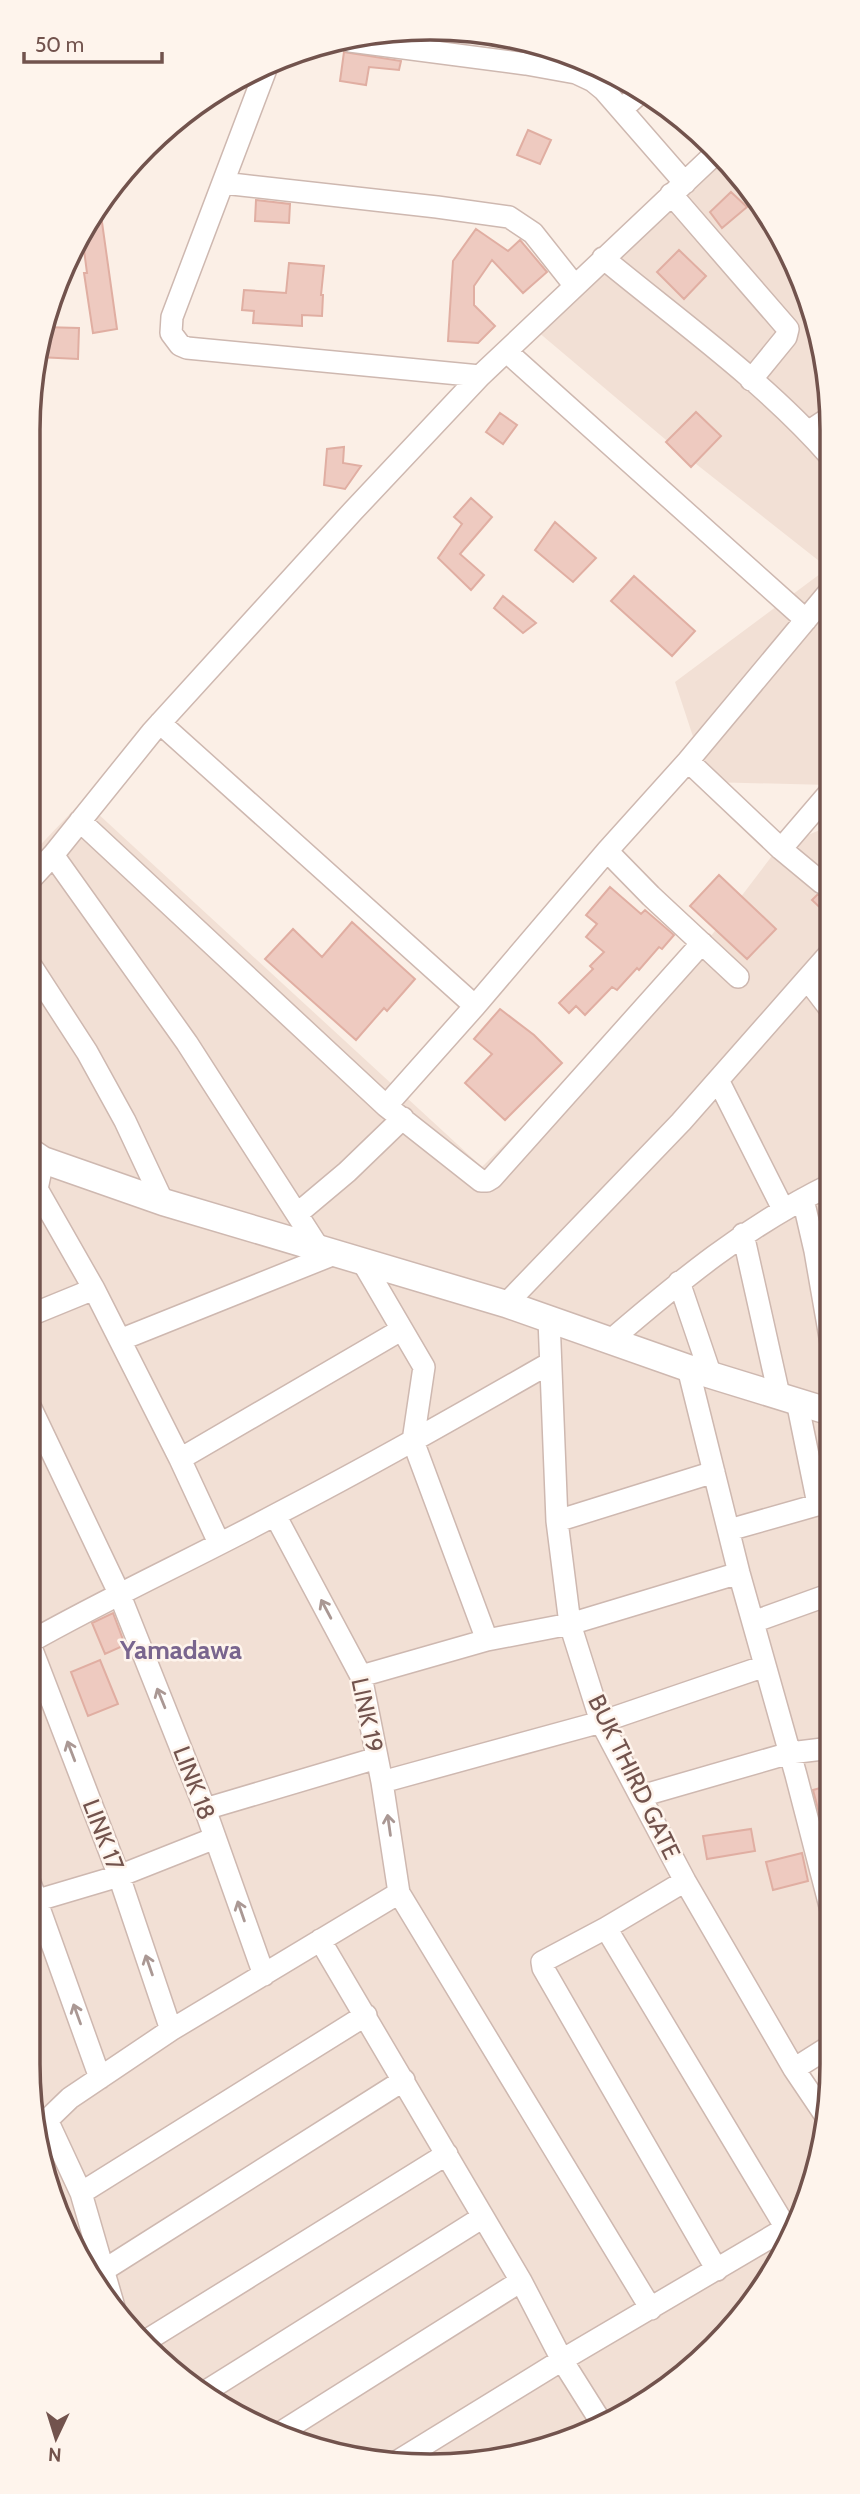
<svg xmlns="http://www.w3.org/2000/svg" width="860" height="2494" font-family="Cabin,sans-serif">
	<rect width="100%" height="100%" fill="#fbefe6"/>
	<path fill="#f2e0d5" d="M712 148 732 165 791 253 829 377V785L708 782 675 682 828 568 672 445 531 326Z
		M83 800 482 1167 711 936 778 848 829 826 832 2032 790 2059 826 2113 818 2168 764 2288 654 2398 534 2452 378 2463 252 2424 128 2329 58 2217 28 2064V858Z"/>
	<path fill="#eecac0" stroke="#e0aea2" stroke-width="2" d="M344 52 401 61 399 70 369 67 366 85 340 81Z
		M528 130 551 140 540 164 517 155Z
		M731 192 747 207 722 228 710 212Z
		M256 200 290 204 289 223 255 221Z
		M100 208 117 329 93 333 84 273H87L83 242Z
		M476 229 508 251 520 240 547 272 523 293 492 260 474 286V305L495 326 478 343 448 341 453 261Z
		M679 250 706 276 684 299 657 272Z
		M289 263 324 266 321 295H323L322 316 302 315V326L253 323 254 311 242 310 244 290 286 293Z
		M42 327 79 328 78 359 38 357Z
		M696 412 721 436 691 467 666 442Z
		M500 413 517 425 503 444 486 432Z
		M344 447 343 463 361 466 345 489 324 485 327 449Z
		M471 498 492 517 460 554 484 575 471 590 438 558 462 524 454 517Z
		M555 522 596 558 573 582 535 550Z
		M634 576 695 631 672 656 611 601Z
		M503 596 536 623 523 633 494 608Z
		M719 875 776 929 747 959 690 906Z
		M610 887 641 914 645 910 674 935 662 949 659 947 639 970 637 968 617 990 612 987 585 1015 576 1006 569 1013 559 1003 593 969 590 966 604 952 586 937 597 924 586 915Z
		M830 893V917L812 900 817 895H826Z
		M352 922 415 979 387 1011 384 1008 356 1040 265 959 293 929 322 957Z
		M500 1009 534 1035 562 1063 505 1120 465 1083 492 1054 474 1039Z
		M113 1613 125 1645 105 1654 92 1623Z
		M100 1660 118 1704 88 1716 71 1672Z
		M831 1785 832 1842 827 1843 813 1790Z
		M751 1829 755 1851 707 1859 703 1836Z
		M802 1853 808 1881 773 1890 766 1862Z"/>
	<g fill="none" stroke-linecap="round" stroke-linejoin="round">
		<g stroke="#ceb8b0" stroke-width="24">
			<path id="minor" d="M350 41 526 64 576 73 593 81 604 90 685 183
				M266 69 172 317 171 333 180 345 187 348 480 376
				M622 109 642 91
				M223 183 437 207 509 217 533 233 575 286
				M671 194 788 329 786 337 751 380
				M603 258C678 320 765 382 829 455
				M507 352 806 620
				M808 432 829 418
				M160 723 475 1006
				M688 761 781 849 822 883
				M80 821 386 1106 481 1181H487L492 1178 702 943
				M781 849 829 793
				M607 851 651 896 738 977
				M53 855 187 1043 318 1247
				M28 882 53 855 152 732 353 511 480 376 717 152
				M28 961 87 1052 125 1121 163 1202
				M807 979 830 953
				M718 1080 783 1209
				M386 1106 475 1006 607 851 688 761 829 592
				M43 1160 37 1189 94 1289 180 1459 219 1543
				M803 1199 815 1251 831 1343
				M297 1214 347 1172 403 1118
				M743 1234 779 1395
				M362 1261 424 1367 413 1441 487 1640
				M679 1282 710 1373
				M506 1304 681 1122 807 979 830 1009
				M28 1316 94 1289
				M549 1319 557 1521 570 1624 601 1722 685 1881 794 2069 825 2115
				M120 1340 337 1253
				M611 1340C682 1279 745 1227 830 1185
				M688 1368 739 1573 796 1775 832 1914
				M797 1401 818 1504
				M28 1402 119 1593 205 1809 264 1975
				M180 1459 401 1330
				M275 1515 361 1676 382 1782 399 1893 651 2309
				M557 1521 714 1472
				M729 1530 831 1501
				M753 1622 831 1594
				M29 1642 119 1876 171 2030
				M28 1643C109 1597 193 1559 275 1515 368 1467 459 1415 550 1363
				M361 1676 487 1640 570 1624 739 1573
				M382 1782 601 1722 765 1666
				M641 1796 790 1753 831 1748
				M205 1809 377 1758
				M28 1877 100 2078
				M685 1881 606 1928 542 1962 543 1968 717 2270
				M28 1903 119 1876 215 1838
				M606 1928 786 2228
				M320 1940 521 2281 562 2360 601 2422
				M794 2069 832 2045
				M48 2122 81 2193 114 2307
				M40 2127 70 2098 171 2030 399 1893
				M81 2193 366 2015
				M104 2270 404 2080
				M144 2342 447 2154
				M208 2390 483 2217
				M280 2433 521 2281
				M398 2461 562 2360 793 2224"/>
		</g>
		<g stroke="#ceb8b0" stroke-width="29">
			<path id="tertiary" d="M28 1150 43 1160 163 1202 506 1304 688 1368 831 1412"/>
		</g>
		<use href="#minor" stroke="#fff" stroke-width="21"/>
		<use href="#tertiary" stroke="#fff" stroke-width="26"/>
	</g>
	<defs><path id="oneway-shaft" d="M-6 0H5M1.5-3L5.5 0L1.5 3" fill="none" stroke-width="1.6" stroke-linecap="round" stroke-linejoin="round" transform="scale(1.75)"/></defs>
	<g stroke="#aa9894">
		<use href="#oneway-shaft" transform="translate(326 1609) rotate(-118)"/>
		<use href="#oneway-shaft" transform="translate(161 1698) rotate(-112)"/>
		<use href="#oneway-shaft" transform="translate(71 1751) rotate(-111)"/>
		<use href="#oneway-shaft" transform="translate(389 1825) rotate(-98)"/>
		<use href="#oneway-shaft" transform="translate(241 1911) rotate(-109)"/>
		<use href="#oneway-shaft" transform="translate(149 1965) rotate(-109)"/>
		<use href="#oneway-shaft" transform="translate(77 2014) rotate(-110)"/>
	</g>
	<g text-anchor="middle" stroke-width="5" stroke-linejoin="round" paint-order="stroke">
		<g font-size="24" fill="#72534d" stroke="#fef4ec">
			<text transform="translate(367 1715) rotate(78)" y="8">LINK 19</text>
			<text transform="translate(634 1777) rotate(64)" y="8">BUK THIRD GATE</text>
			<text transform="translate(194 1783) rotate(69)" y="8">LINK 18</text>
			<text transform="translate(103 1835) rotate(69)" y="8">LINK 17</text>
		</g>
		<g font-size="26" font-weight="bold" fill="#79658e" stroke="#fef4ec">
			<text x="181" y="1659">Yamadawa</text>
		</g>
	</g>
	<path d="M0 0H860V2494H0ZM430 40H430A390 390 0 0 1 820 430V2064A390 390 0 0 1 430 2454H430A390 390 0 0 1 40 2064V430A390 390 0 0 1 430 40Z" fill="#fef4ec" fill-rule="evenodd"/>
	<path fill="none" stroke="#72534d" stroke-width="3.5" d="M430 40H430A390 390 0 0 1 820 430V2064A390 390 0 0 1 430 2454H430A390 390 0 0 1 40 2064V430A390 390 0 0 1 430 40Z"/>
	<g transform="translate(56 2438) rotate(184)" stroke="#fef4ec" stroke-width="5" paint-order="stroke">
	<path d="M0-5L12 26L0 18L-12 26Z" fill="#72534d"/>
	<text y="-10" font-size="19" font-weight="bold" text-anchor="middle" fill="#72534d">N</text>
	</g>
	<path d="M24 52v10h138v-10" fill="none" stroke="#72534d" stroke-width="3.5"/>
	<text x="35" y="52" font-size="21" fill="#72534d" stroke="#fef4ec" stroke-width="5" paint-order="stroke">50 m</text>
</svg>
